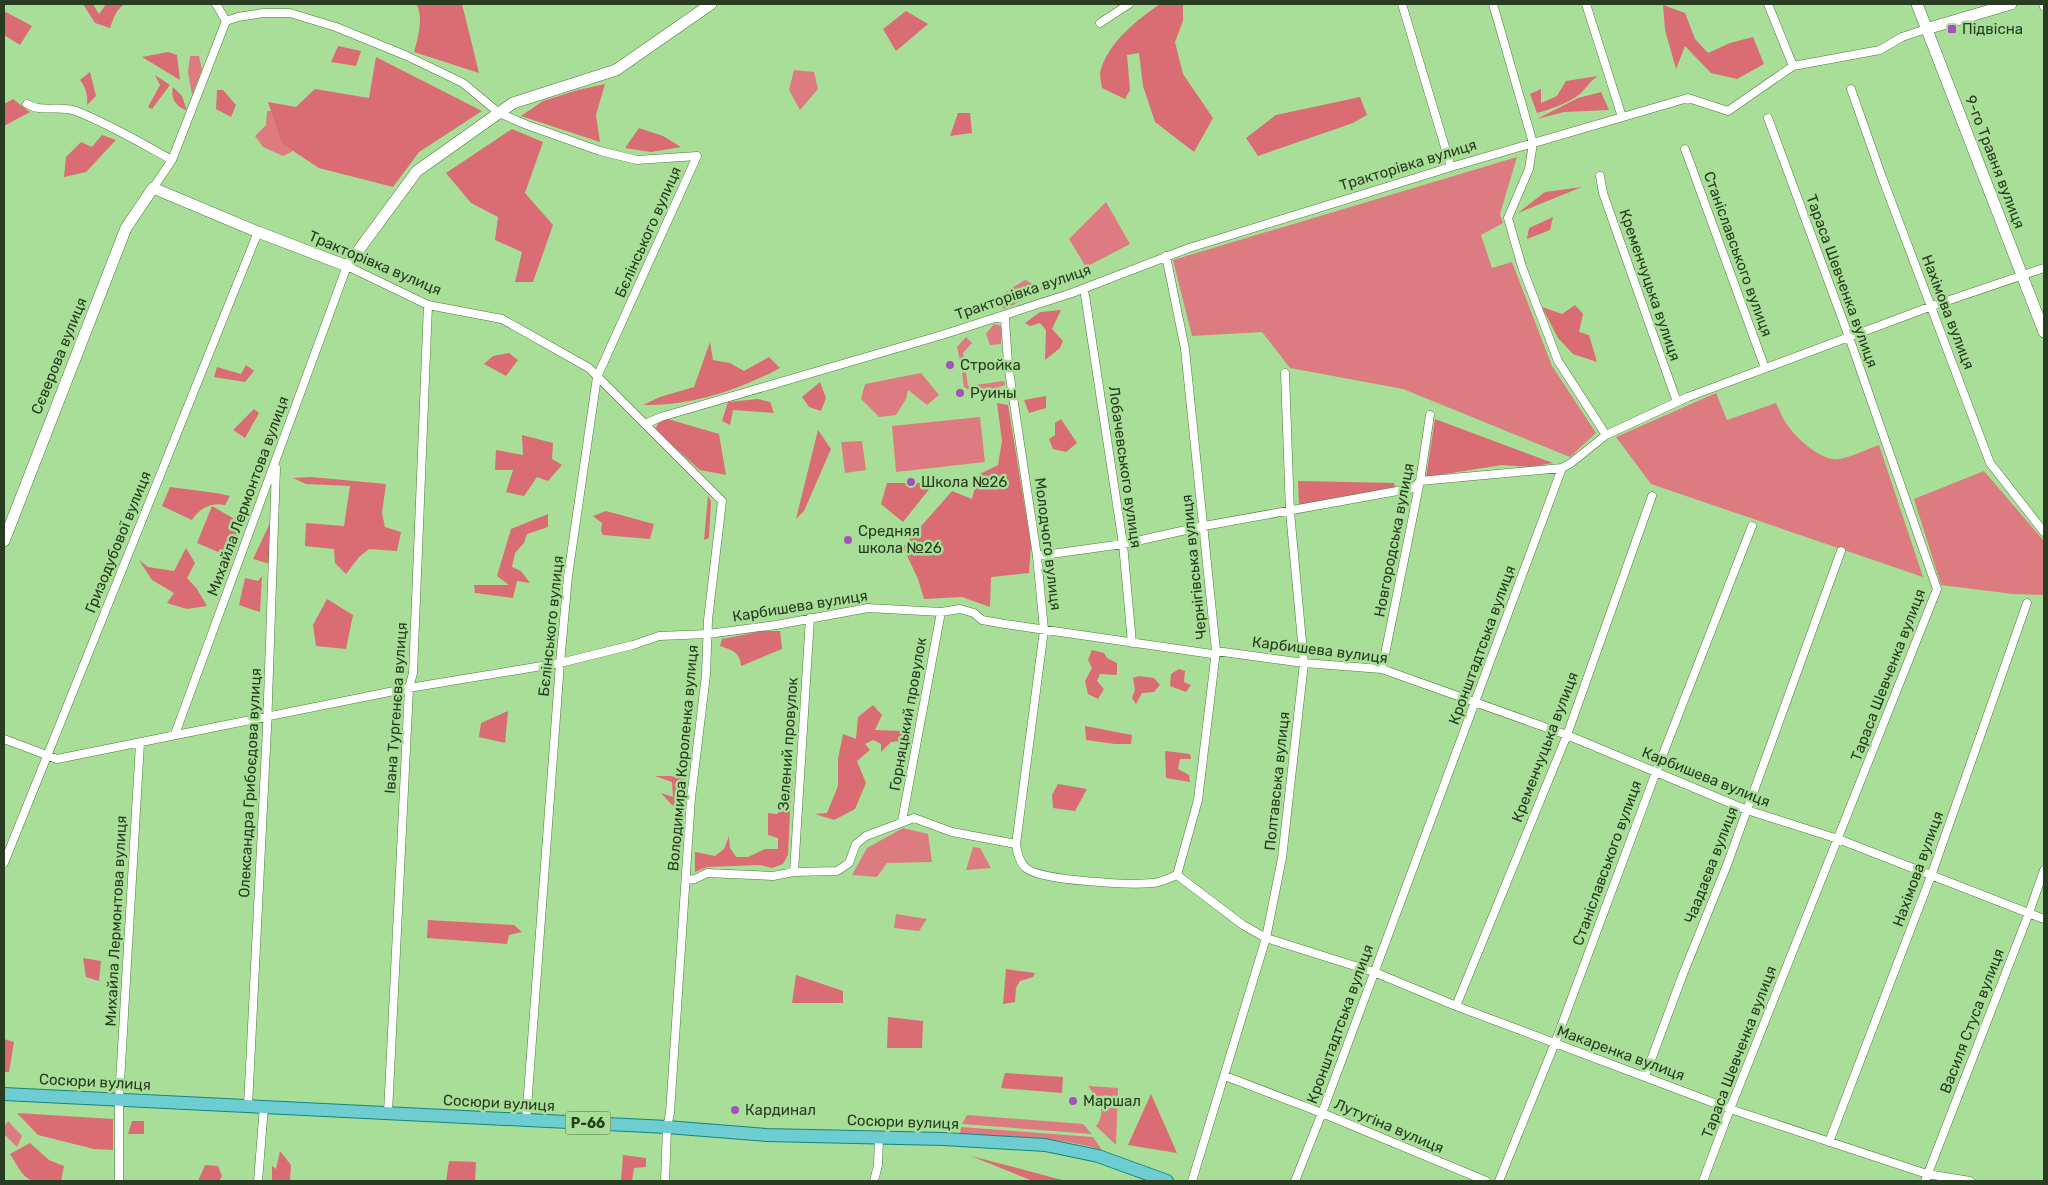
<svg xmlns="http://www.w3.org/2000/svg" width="2048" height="1185" font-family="Rubik,sans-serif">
	<rect width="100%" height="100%" fill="#a9de98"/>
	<path fill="#dd7c80" d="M190 56H199L202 70 192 95 188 72Z
		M794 70 814 72 818 89 800 110 789 90Z
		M267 111H271L281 143 293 151 283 156 263 147 255 136 266 125Z
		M1517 157 1500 214 1503 223 1481 235 1492 268 1512 262 1552 366 1596 433 1570 457 1403 389 1290 368 1262 332 1192 336 1173 260Z
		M1106 202 1130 244 1086 267 1069 239Z
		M1025 280 1043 289 1005 309 991 301Z
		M994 324 1002 326 1001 344 990 345 986 334Z
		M966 337 972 343 963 353 968 386 1004 381 1005 385 977 394 964 387 961 365 957 347Z
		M921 373 939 395 927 405 908 390 906 399 896 415 879 417 861 399 865 384Z
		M1716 393 1727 420 1776 403C1780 411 1783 420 1789 427 1798 440 1823 462 1839 459 1852 457 1867 449 1879 445L1923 577 1651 484 1616 437Z
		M980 417 985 462 896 472 892 426Z
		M862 441 866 470 845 473 841 442Z
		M1984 471 2044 541V595L2013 594 1941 585 1914 499Z
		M903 828 928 834 932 862 887 863 877 877 852 875 867 848Z
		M973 847 980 848 991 868 966 870Z
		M896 914 927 919 919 931 894 928Z
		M1088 1086 1118 1088 1116 1145 1096 1126C1108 1110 1097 1099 1088 1086Z
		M967 1115 1083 1124 1092 1134 962 1124Z
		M8 1121 22 1136 17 1147 4 1134V1127Z
		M961 1127 1093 1137 1102 1150C1057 1136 1011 1137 964 1135L960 1134Z"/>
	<path fill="#da6c73" d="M83 4H93L99 14 106 4H126C117 7 113 19 110 28L95 23Z
		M416 4H462L479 73 414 52C418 39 424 15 416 4Z
		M1160 4H1183V21L1175 42 1183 74 1213 118 1194 152 1155 122 1143 86 1139 53 1127 55 1130 90 1125 99 1102 88C1101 82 1099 74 1101 69 1110 41 1137 20 1160 4Z
		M1663 5 1685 13 1695 39 1708 53 1730 43 1753 37 1764 64 1737 79 1711 73 1685 46 1676 69 1665 30Z
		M906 11 928 24 896 51 883 29Z
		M6 12 32 26 20 45 4 35V15Z
		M338 46 361 51 356 66 331 62Z
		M168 52 177 55 180 80 142 57Z
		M376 57 482 111 419 152 393 187 319 168 281 143 268 102 296 107 315 89 369 98Z
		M90 72 96 96 87 105C88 96 86 87 80 80Z
		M155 75 170 85 152 109 148 107 160 85Z
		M1598 76C1590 81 1587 87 1581 93 1571 102 1549 110 1537 113L1530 94 1541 89V103L1557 96 1566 81Z
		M605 84 596 115 600 142 521 116 543 101 578 90Z
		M173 87 182 96 187 111C176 106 170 99 173 87Z
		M217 90H223L236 105 231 117 216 109Z
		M1601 92 1609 110 1564 112 1537 119 1578 98Z
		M1360 97 1367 115 1353 123 1258 156 1246 138 1276 115Z
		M13 99 30 112 4 126V104Z
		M958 113H970L972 133 950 136Z
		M639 128 663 136 681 147 651 152 625 148Z
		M512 129 543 142 525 193 553 225 533 282H515L522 252 495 240 498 217 471 203 446 173Z
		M102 135 116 140 86 172 64 177 66 157 81 142 92 147Z
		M1582 187 1518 213 1545 192Z
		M1553 217 1550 230 1527 239 1529 228Z
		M1575 305 1583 314 1579 332 1589 335 1597 362 1573 354 1558 338 1542 307 1562 314Z
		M1061 310 1052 329 1063 341 1060 348 1045 360 1046 330 1040 323 1030 326 1025 323 1040 312Z
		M710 342 713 360 730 363 744 371 769 357 780 368C737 391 691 406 643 405L660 397 694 387Z
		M509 353 518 360 506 376 484 364 493 356Z
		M246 365 254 371 245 382 214 377 217 367 241 374Z
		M820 382 826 398 821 411 809 407 802 397Z
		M1046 396V408L1029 413 1024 400Z
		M758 399 770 402 774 413 733 410 730 425 722 421 728 402Z
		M997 403 1008 405 1031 545 1029 573 991 577 990 607 962 597 924 599 918 579 903 547 952 491 972 499 978 475 998 465 1002 441Z
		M254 409 259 413 245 438 233 430Z
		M661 417 719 434 726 475 700 470 655 430Z
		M1061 419 1077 443 1066 452 1053 449 1049 439 1055 435V423Z
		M1435 419 1553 463 1530 467 1502 465 1426 477Z
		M818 430 831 449 804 511 796 519Z
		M522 435 553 443 552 459 562 465 548 481 537 477 524 496 506 492 513 470H495L496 450 523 455Z
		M311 477 386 484 382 513 385 527 401 532 397 551 369 549 359 557 346 574 335 563 334 549 305 546 306 523 344 526 350 486 306 484 293 478Z
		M1298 481 1394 483 1395 487 1299 505Z
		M887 483H934L903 522 881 504Z
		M170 487 216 493 230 496 225 505C211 502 200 508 192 520L162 506Z
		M708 496 711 501 709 538 704 540Z
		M212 506 243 524 230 557 197 543Z
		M606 511 654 524 650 539 603 535 601 531 602 523 593 516Z
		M548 514V527L527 534 524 543 515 553 512 567 521 571 530 583 517 581 513 598 475 593 474 585H509L497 576 511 529Z
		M271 521 270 564 253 559Z
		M186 548 195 563 187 578 197 589 207 606 187 609 167 603 174 593 152 580 139 560 148 567 174 571Z
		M262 576 260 612 239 605 245 578 258 581Z
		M327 599 353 615 346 649 316 646 313 625Z
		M764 631H780L782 649 741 666C740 652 732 650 720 646L722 639Z
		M1092 650 1104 653 1107 658 1117 663V675L1100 674 1097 681 1104 689 1098 699 1088 694 1085 681 1092 668 1088 660Z
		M1179 669 1185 671 1184 682 1191 685 1186 692 1170 686 1171 674Z
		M1139 676 1154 678 1160 685 1154 692 1142 693 1136 704 1132 698 1135 690 1133 678Z
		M873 705 882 715 875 730 903 731 902 741 891 742 881 752V744L873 740 865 744 870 750 857 761 866 783 855 809 834 820 815 814 827 813 838 786V759L843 734 856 739 858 717Z
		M508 711 505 743 479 737 481 723Z
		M1085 726 1132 735 1131 744H1115L1086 740Z
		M1165 751 1190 754 1191 759H1180L1178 769 1189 775 1190 782 1166 778Z
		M794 768 790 812 788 855 783 864 772 868 760 865 707 867 695 872V852L715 856 724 849 729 836 730 848 736 857H748L765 849H778V838L768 835V813L777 814 787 801Z
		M655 776H670L685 779 683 808 672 805 661 793 673 797 672 782Z
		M1058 784 1087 789 1075 811 1053 808 1052 795Z
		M428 920 514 925 522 932 509 935 507 944 427 938Z
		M83 958 101 961 99 981 86 977Z
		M1006 969 1035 973 1033 977 1020 981 1016 988 1015 1002 1003 1004Z
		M796 975 843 991V1003H792Z
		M888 1017 923 1021 922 1048H887Z
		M4 1039 14 1042 9 1072H4Z
		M1005 1073 1063 1077 1062 1093 1001 1088Z
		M1151 1094 1177 1153 1128 1145Z
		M17 1113 113 1119V1150L94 1149 38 1135Z
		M132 1121H144V1134H128Z
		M30 1143 49 1160 64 1166 61 1181C25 1181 29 1185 10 1154Z
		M280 1151 291 1165 290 1181H272V1166L276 1169Z
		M623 1155 646 1158V1167L634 1168 632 1181H621Z
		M971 1156 1066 1181H1033Z
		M449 1161 476 1162 475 1181H446Z
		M205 1165 218 1166 222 1176 219 1181H198Z"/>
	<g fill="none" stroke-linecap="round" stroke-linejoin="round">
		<g stroke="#4b7b3a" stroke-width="9">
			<path id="street" d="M216 4 226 21
				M1402 4 1451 167
				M1586 4 1622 117
				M1768 4 1793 66
				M2043 4 2044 7
				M1100 23 1129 4
				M1851 89 1882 177 1990 463 2044 532
				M27 104C42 113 59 105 76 111 109 124 141 143 172 160
				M1685 149 1765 368
				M1600 176 1603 193 1677 402
				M153 188 172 160 226 21 238 17 263 13H290L336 27 407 56 463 83 499 113 527 125 600 151 637 160 697 156 597 377 568 576 560 663 526 1121
				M1166 256 1185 349 1216 651 1198 800 1177 875
				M1085 295 1123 544 1132 643
				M995 318 1005 319 1008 364 1037 556 1044 630 1016 844
				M645 424 722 501 708 620 706 675 691 798 670 1113 667 1127 665 1181
				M1606 435 1688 397 1932 306 2044 268
				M1037 556 1123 544 1204 526 1414 488 1420 481 1562 468
				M1382 669 1420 481 1430 415
				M175 734 347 266 428 305 502 319 589 368 645 424 661 417 942 335 1072 293 1189 248 1451 167 1688 98 1728 111 1793 66 1880 50 1902 37 1926 29
				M4 739 57 759 409 688 560 663 633 645 659 636 708 634 776 625 868 608 941 612 960 609 974 613 982 620 1005 624 1212 654 1216 651 1304 663 1382 669 1567 735 1747 810 1838 839 2044 919
				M902 821 941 612
				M4 863 258 232
				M794 872 810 618
				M1177 875 1243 925 1266 938 1374 972 1456 1006 1730 1109 1927 1174 1970 1181
				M686 880 695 879 707 873 773 876 794 872 837 871 849 863 856 844 866 836 914 818 952 832 1016 844C1017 852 1020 863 1026 868 1041 881 1130 885 1152 883 1160 883 1169 878 1177 875
				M1456 1006 1567 735 1652 496
				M1225 1076 1322 1113 1486 1181
				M1645 1076 1683 974 1727 865 1841 551
				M248 1106 267 728 276 468
				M388 1113 409 688 413 673 428 305
				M1829 1142 1931 876 2027 603
				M119 1181V1099L140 743
				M258 1181 264 1106
				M874 1181 878 1165 879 1138
				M1192 1181 1266 938 1282 858 1304 663 1290 512 1285 373
				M1295 1181 1322 1113 1562 468 1571 463 1606 435 1558 361 1522 267 1508 218 1529 169 1533 143 1493 4
				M1499 1181 1555 1043 1656 772 1752 526
				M1703 1181 1730 1109 1937 589 1849 337 1768 118
				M1925 1181 2029 913 2044 870"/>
		</g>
		<g stroke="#4b7b3a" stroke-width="12">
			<path id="secondary" d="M1917 4 2044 332
				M1926 29 2011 4
				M4 541 126 228 153 188 258 232 347 266 417 171 513 103 616 70 711 4"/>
		</g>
		<g stroke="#16857e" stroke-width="14">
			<path id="primary" d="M4 1094 667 1127 766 1135 944 1139 1045 1145 1098 1156 1167 1181"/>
		</g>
		<use href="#street" stroke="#fff" stroke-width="8"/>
		<use href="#secondary" stroke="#fff" stroke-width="11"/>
		<use href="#primary" stroke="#6ecdd0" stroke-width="12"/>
	</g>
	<g fill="#a44fbd" stroke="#a9de98" stroke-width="2">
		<rect x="1947" y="24" width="10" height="10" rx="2.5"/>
		<circle cx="950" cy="365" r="5"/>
		<circle cx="960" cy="393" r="5"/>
		<circle cx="911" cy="482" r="5"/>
		<circle cx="848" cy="540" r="5"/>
		<circle cx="1073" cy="1101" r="5"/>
		<circle cx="735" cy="1110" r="5"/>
	</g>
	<g text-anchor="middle" stroke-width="5" stroke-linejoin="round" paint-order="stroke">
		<rect fill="#a9de98" stroke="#4e6d44" stroke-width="1" x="565.5" y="1111.5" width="45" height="23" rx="4"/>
		<g font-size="14" font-weight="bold" fill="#273c20">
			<text x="588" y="1128">Р-66</text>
		</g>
		<g font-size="15" fill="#273c20" stroke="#a9de98" text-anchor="start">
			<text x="1962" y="34">Підвісна</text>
			<text x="960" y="370">Стройка</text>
			<text x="970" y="398">Руины</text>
			<text x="921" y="487">Школа №26</text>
			<text x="858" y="536">Средняя<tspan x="858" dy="17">школа №26</tspan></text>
			<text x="1083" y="1106">Маршал</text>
			<text x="745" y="1115">Кардинал</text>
		</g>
		<g font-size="15" fill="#273c20" stroke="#a9de98">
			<text transform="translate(1995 162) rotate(69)" y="5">9-го Травня вулиця</text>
			<text transform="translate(1408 165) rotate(-17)" y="5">Тракторівка вулиця</text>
			<text transform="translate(648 232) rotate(-66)" y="5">Бєлінського вулиця</text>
			<text transform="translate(1738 254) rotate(70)" y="5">Станіславського вулиця</text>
			<text transform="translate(375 263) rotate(23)" y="5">Тракторівка вулиця</text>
			<text transform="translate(1842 281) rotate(70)" y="5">Тараса Шевченка вулиця</text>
			<text transform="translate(1650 285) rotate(71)" y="5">Кременчуцька вулиця</text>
			<text transform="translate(1023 292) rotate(-19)" y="5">Тракторівка вулиця</text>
			<text transform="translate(1948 312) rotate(69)" y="5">Нахімова вулиця</text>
			<text transform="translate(59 356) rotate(-68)" y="5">Сєверова вулиця</text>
			<text transform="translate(1125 467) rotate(82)" y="5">Лобачевського вулиця</text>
			<text transform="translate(248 496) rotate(-70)" y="5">Михайла Лермонтова вулиця</text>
			<text transform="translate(1394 540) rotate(-79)" y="5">Новгородська вулиця</text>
			<text transform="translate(118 542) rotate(-68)" y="5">Гризодубової вулиця</text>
			<text transform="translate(1048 544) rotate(83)" y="5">Молодчого вулиця</text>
			<text transform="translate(1194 567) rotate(-96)" y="5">Чернігівська вулиця</text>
			<text transform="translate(800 606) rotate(-9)" y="5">Карбишева вулиця</text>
			<text transform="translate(551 626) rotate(-84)" y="5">Бєлінського вулиця</text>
			<text transform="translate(1482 645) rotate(-70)" y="5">Кронштадтська вулиця</text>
			<text transform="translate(1320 650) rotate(7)" y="5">Карбишева вулиця</text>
			<text transform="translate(1888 675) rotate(-69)" y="5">Тараса Шевченка вулиця</text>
			<text transform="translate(396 708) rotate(-86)" y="5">Івана Тургенєва вулиця</text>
			<text transform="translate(908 714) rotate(-80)" y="5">Горняцький провулок</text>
			<text transform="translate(788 744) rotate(-86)" y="5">Зелений провулок</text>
			<text transform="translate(1545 747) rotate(-69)" y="5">Кременчуцька вулиця</text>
			<text transform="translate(683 758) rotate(-85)" y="5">Володимира Короленка вулиця</text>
			<text transform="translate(1706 777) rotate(22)" y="5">Карбишева вулиця</text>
			<text transform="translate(1277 781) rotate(-84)" y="5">Полтавська вулиця</text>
			<text transform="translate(250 783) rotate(-87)" y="5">Олександра Грибоєдова вулиця</text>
			<text transform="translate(1607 863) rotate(-70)" y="5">Станіславського вулиця</text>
			<text transform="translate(1711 865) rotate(-69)" y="5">Чаадаєва вулиця</text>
			<text transform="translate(1918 869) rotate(-70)" y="5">Нахімова вулиця</text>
			<text transform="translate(116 921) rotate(-87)" y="5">Михайла Лермонтова вулиця</text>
			<text transform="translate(1972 1021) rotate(-69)" y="5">Василя Стуса вулиця</text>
			<text transform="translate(1340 1024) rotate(-70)" y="5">Кронштадтська вулиця</text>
			<text transform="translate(1739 1052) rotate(-69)" y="5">Тараса Шевченка вулиця</text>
			<text transform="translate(1621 1053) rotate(20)" y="5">Макаренка вулиця</text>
			<text transform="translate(95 1082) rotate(3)" y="5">Сосюри вулиця</text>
			<text transform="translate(499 1103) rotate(3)" y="5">Сосюри вулиця</text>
			<text transform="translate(903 1122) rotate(2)" y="5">Сосюри вулиця</text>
			<text transform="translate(1389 1126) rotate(23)" y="5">Лутугіна вулиця</text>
		</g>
	</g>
	<rect width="2048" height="1185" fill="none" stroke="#273c20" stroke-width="10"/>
</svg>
